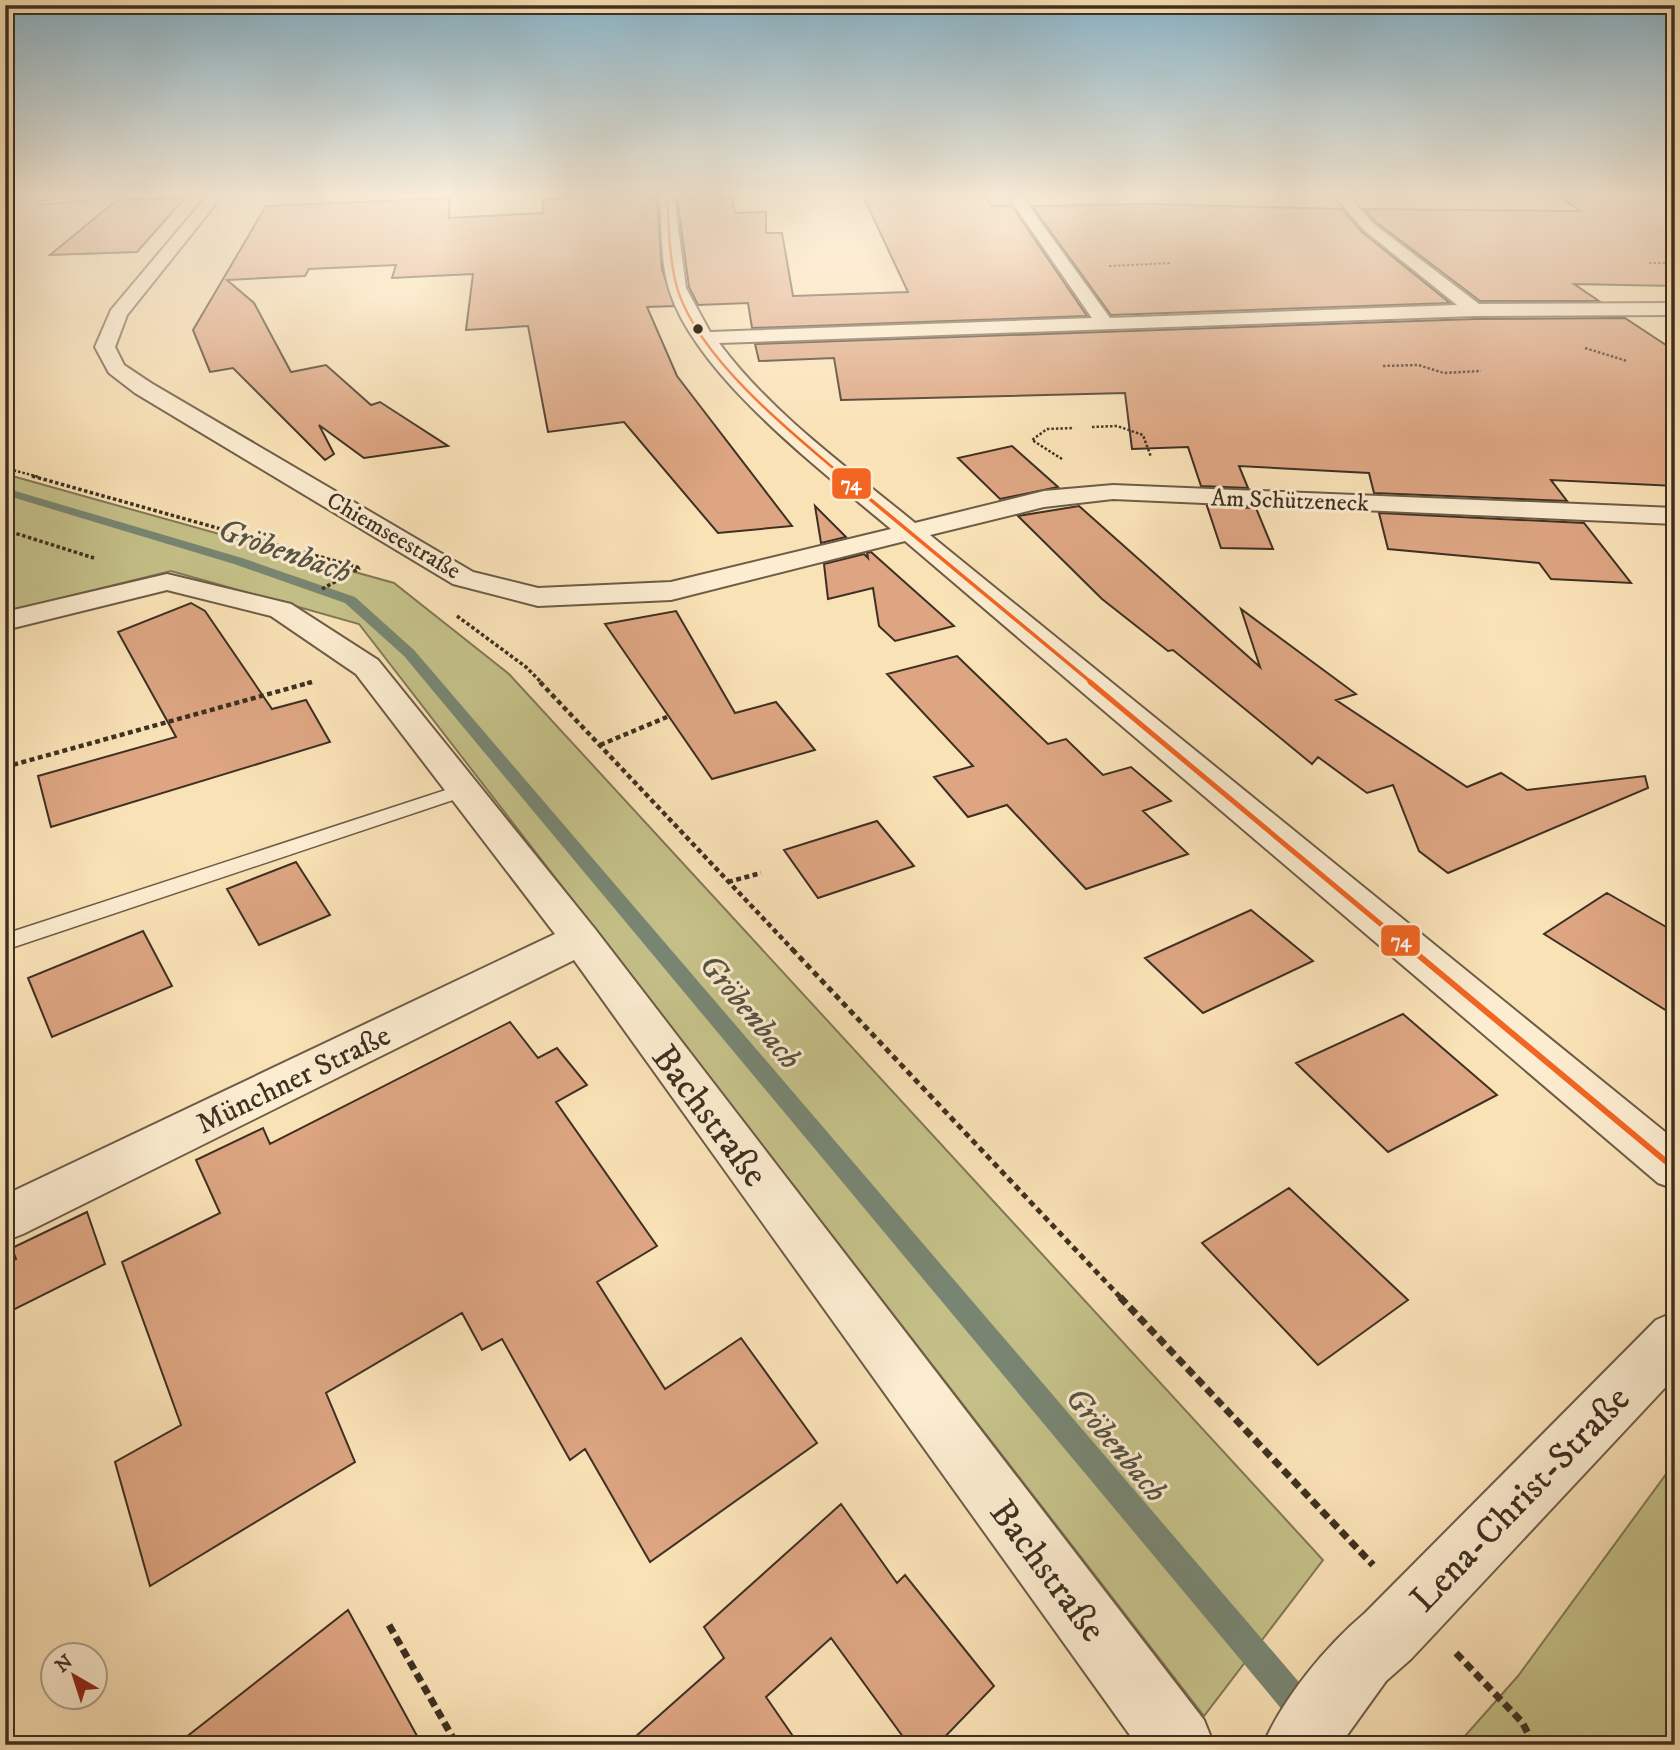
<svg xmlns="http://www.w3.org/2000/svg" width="1680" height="1750" font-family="'IM FELL DW Pica',serif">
	<rect width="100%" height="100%" fill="#fae2b7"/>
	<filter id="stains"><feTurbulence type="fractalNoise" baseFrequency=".00286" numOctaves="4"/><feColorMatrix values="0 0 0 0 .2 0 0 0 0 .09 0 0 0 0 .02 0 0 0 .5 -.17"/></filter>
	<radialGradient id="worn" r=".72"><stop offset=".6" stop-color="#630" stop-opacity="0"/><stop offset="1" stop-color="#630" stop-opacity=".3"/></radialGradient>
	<path fill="#c5c189" stroke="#827856" stroke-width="2" d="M5 474 394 583 509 674 1323 1560 1204 1716 359 624 171 571 5 612Z
		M1675 1462V1745H1457L1518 1676Z"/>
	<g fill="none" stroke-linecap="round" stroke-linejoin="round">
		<path fill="#788673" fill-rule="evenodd" d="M5 488 242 558 355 597 414 650 1316 1702 1320 1713 1316 1724 1305 1728 1294 1724 404 656 345 603 234 564 5 495Z"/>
	</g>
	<path fill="#dda582" stroke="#3e3022" stroke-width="2" d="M591 196H657L662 269 674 306 647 307 677 376 792 526 718 533 624 422 548 432 528 326 466 330 473 274 392 278 396 265 309 269 305 276 227 280 254 303 291 372 326 365 371 405 380 402 448 446 364 458 319 425 334 454 325 460 233 368 210 372 193 330 266 206 450 198 449 218 543 213V200Z
		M677 196H731L735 213 766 212V233H782L793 296 908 292 863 196H986L991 206H1012L1087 316 752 328 748 303 698 305 689 287Z
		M1558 196H1675V286L1574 284 1599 301H1480L1376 222 1364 209 1581 211Z
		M185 198 137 252 50 255 117 200Z
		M1150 204 1342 209 1362 232 1450 303 1111 315 1032 206Z
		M1625 318 1675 351V486L1551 480 1567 501 1374 493 1369 473 1239 466 1248 488 1201 486 1188 447 1132 449 1125 393 841 400 834 358 759 361 755 344 1475 319Z
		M1012 446 1058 487 1000 499 958 458Z
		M815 506 846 537 821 543Z
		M1079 506 1260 667 1241 609 1356 694 1336 700 1467 787 1501 773 1527 790 1645 776 1648 788 1448 873 1419 851 1393 785 1367 793 1318 757 1312 764 1173 650 1168 651 1102 599 1018 516Z
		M1207 506 1256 508 1273 549 1221 548Z
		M1379 513 1584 523 1631 583 1551 579 1539 563 1388 549Z
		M871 552 954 626 895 641 879 626 873 588 828 599 824 564 864 554 868 558 867 553Z
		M191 603 205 611 272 709 306 700 330 742 51 827 38 776 176 737 118 632Z
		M676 611 735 713 776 702 815 750 712 779 605 624Z
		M957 656 1048 744 1066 739 1103 775 1131 767 1171 801 1143 811 1188 854 1086 889 1007 805 968 817 934 777 973 766 887 674Z
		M877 821 914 866 818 898 784 850Z
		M296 862 330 915 259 945 227 889Z
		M1607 893 1675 932V1016L1544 934Z
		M1251 910 1313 961 1203 1013 1145 958Z
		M143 931 172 986 52 1037 28 978Z
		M1403 1014 1497 1095 1388 1152 1296 1063Z
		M510 1022 538 1058 557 1048 587 1085 556 1102 657 1246 597 1282 665 1389 741 1338 817 1443 650 1562 585 1449 570 1460 502 1339 482 1350 462 1313 326 1393 355 1462 150 1586 115 1462 181 1425 122 1262 220 1213 196 1160 263 1128 270 1144Z
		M1289 1188 1408 1300 1318 1365 1202 1243Z
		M87 1212 105 1264 5 1314V1264L16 1259 12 1248Z
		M841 1504 897 1583 905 1575 994 1686 937 1745H909L831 1638 766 1697 799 1745H626L724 1658 704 1627Z
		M348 1610 422 1745H176Z"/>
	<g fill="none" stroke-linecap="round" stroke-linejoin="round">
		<g stroke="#6d5c47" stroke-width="3">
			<path id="service" d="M90 196H126L42 204 38 202Z
				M464 784 471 786 474 790 471 794 5 950V934Z"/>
		</g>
		<g stroke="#6d5c47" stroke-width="4">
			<path id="minor" d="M207 196H222L127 315 115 347 124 365 151 383 473 572 538 588 671 582 891 529C822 471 698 377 670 292 660 262 662 227 660 196H674L686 288 710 332 1092 318 1008 196H1022L1110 318 1457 305 1364 230 1334 196H1349L1374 224 1479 304 1675 303V315L1475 316 719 343C772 414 847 467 915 523L1044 491 1113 485 1675 508V524L1113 499 1044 507 930 535 1675 1140V1189L1658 1183 905 541 671 600 538 606 453 584 135 393 109 373 95 347 111 310Z
				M167 574 291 604 378 660 595 929 1204 1720 1214 1745H1137L574 960 23 1234 5 1241V1195L555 934 356 674 271 616 167 590 5 630V612Z"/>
		</g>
		<g stroke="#6d5c47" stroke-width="4">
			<path id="tertiary" d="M1675 1312V1377L1411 1659 1386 1681 1340 1745H1263C1283 1698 1326 1646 1365 1613L1656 1320Z"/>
		</g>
		<path stroke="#3e3022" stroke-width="2" stroke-dasharray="2.5 2" stroke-linecap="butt" d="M1247 207 1309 208
			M1649 263H1675
			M1109 266 1171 263"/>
		<path stroke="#3e3022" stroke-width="2.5" stroke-dasharray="2.5 2" stroke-linecap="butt" d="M1585 348 1627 361
			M1383 366 1418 365 1444 373 1481 371
			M1092 427 1117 426 1143 435 1151 457
			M1062 459 1032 440 1047 429 1074 428
			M5 468 39 477"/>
		<path stroke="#3e3022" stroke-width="3.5" stroke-dasharray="3.5 2.5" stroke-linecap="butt" d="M32 476 360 568
			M5 530 94 558
			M322 589 360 568
			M457 616 526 667 542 683
			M307 683 312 682"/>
		<path stroke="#3e3022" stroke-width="4.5" stroke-dasharray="5 3.5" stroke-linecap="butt" d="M540 682 794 951
			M600 745 667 717
			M5 767 312 682
			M728 882 761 873"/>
		<path stroke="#3e3022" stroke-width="5" stroke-dasharray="6 4.5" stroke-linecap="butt" d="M792 949 1122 1299"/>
		<path stroke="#3e3022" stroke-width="7" stroke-dasharray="9 5" stroke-linecap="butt" d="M1120 1297 1373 1565
			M389 1625 457 1745
			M1456 1653 1522 1722 1534 1745"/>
		<use href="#service" fill="#fcecd0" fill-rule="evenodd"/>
		<use href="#minor" fill="#fcecd0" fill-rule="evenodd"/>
		<use href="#tertiary" fill="#fcecd0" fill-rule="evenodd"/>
		<g stroke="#fcecd0" stroke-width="5">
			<path id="bus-1-far3" d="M667 196C669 227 669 262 678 291 701 360 790 432 844 477"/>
		</g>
		<g stroke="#fcecd0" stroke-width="7">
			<path id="bus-1-far2" d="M842 476 1092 683"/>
		</g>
		<g stroke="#fcecd0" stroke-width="10">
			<path id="bus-1-far1" d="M1090 682 1413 951"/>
		</g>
		<g stroke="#fcecd0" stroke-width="11">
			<path id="bus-1" d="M1411 949 1675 1169"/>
		</g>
		<use href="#bus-1-far3" stroke="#f26522" stroke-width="2.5"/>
		<use href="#bus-1-far2" stroke="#f26522" stroke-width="3.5"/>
		<use href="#bus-1-far1" stroke="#f26522" stroke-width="5"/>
		<use href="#bus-1" stroke="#f26522" stroke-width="6"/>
	</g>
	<linearGradient id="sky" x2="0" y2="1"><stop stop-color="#8bb8cf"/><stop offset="0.44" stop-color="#fdf2df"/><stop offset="1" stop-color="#fdf2df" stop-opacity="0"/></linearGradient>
	<rect width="1680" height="441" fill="url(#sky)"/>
	<circle fill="#3e3022" stroke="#fcecd0" stroke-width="2.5" cx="698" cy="329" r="6"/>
	<g text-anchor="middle" stroke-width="6" stroke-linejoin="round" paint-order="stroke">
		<g font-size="24" fill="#3e3022" stroke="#fcecd0">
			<text transform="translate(1290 500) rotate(2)" y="8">Am Schützeneck</text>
			<text transform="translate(394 535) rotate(30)" y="8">Chiemseestraße</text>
		</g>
		<g font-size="30" fill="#3e3022" stroke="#fcecd0">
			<text transform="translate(293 1079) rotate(-26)" y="10">Münchner Straße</text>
		</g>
		<g font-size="32" font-style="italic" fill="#565444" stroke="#fcecd0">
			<text transform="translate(285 550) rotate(19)" y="11">Gröbenbach</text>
			<text transform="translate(751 1011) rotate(50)" y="11">Gröbenbach</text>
			<text transform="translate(1117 1444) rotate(50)" y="11">Gröbenbach</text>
		</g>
		<g font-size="37" fill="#3e3022" stroke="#fcecd0">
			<text transform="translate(711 1115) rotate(53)" y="13">Bachstraße</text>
			<text transform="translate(1519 1498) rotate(-46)" y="13">Lena-Christ-Straße</text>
			<text transform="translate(1049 1570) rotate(53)" y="13">Bachstraße</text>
		</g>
	</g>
	<g stroke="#fcecd0" stroke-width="2.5">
		<rect x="831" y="467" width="41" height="33" rx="7" fill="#f26522"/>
		<rect x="1380" y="924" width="41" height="33" rx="7" fill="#f26522"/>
	</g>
	<g font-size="19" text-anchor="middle" font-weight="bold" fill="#fff">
		<text x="851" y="490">74</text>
		<text x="1401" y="947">74</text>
	</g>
	<rect width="1680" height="1750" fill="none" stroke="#fae2b7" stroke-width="28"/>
	<rect x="7" y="7" width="1666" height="1736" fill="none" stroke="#3e3022" stroke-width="3.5"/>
	<rect x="14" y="14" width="1652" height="1722" fill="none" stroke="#3e3022" stroke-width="2"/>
	<g transform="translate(74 1676) rotate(321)"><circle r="33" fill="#fcecd0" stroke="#b0a18a" stroke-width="2"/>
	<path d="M0-5L12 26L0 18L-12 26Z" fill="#8f2418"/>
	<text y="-10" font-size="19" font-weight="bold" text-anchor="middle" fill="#3e3022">N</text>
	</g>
	<rect width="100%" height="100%" filter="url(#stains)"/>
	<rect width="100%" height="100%" fill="url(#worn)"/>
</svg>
